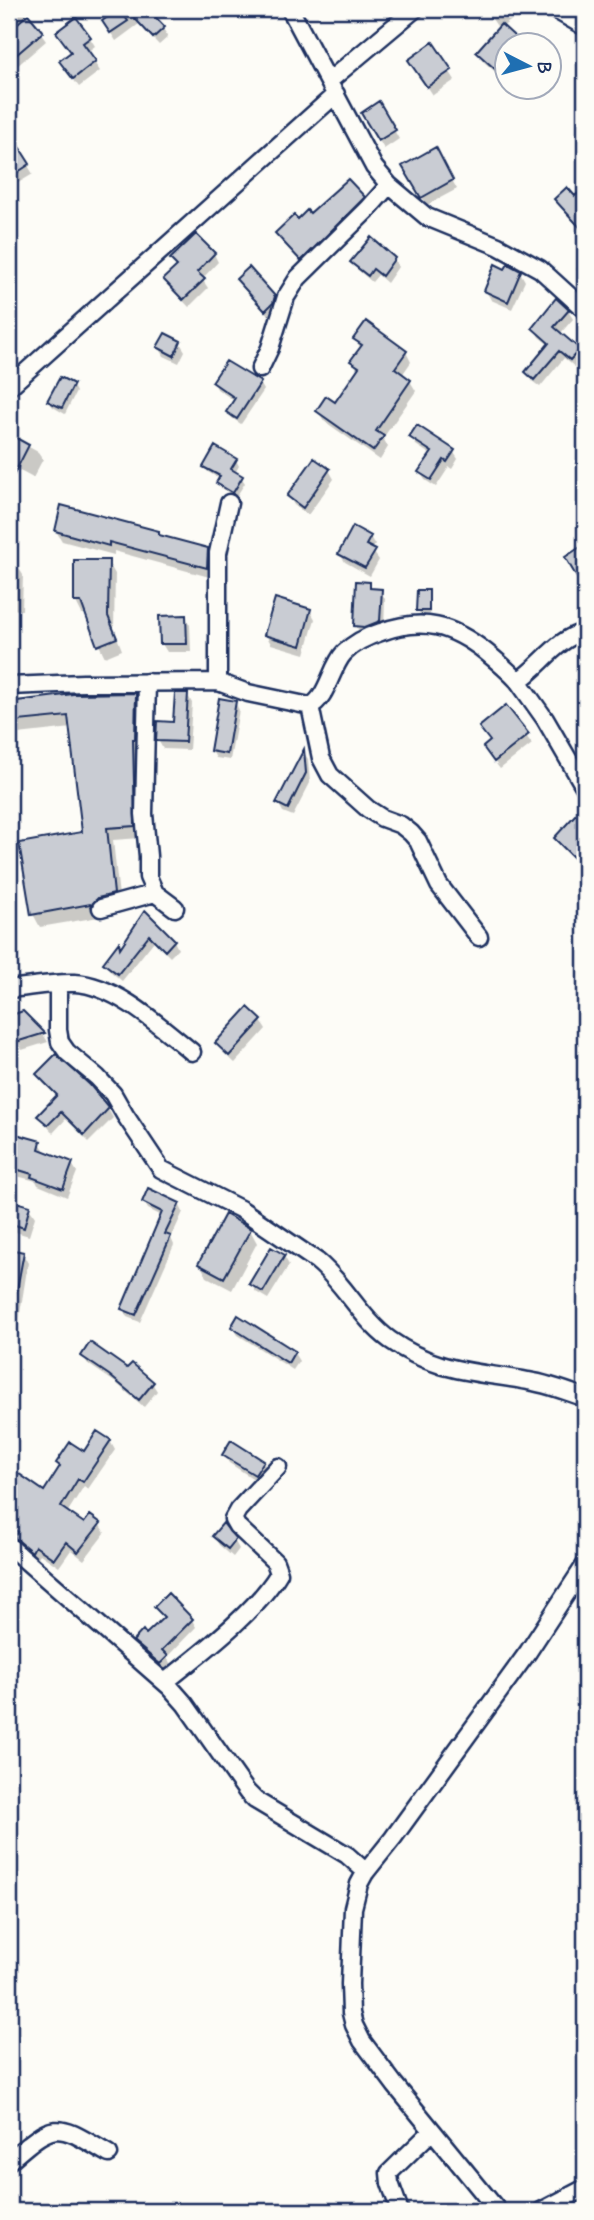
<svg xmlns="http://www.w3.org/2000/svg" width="594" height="2220" font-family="Mynerve,sans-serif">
	<rect width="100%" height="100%" fill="#fdfcf7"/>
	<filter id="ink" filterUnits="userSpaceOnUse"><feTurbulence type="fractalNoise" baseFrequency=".0143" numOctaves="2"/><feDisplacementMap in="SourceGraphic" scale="14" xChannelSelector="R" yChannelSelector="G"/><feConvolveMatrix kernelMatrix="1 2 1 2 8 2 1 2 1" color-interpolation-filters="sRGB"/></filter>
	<g filter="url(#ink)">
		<path fill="#0003" d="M9 9H23L46 41 9 73Z
			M123 9H145L163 28 168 37 159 45 139 24 116 41 104 22Z
			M485 9H506L513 19 502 27 506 46V69L500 76 483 61 478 52 499 29Z
			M90 38 95 46 87 52 100 71 79 87 66 70 73 53 64 41Z
			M433 45 455 80 433 95 415 68Z
			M379 104 399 139 384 149 363 113Z
			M13 141 33 174 18 183 9 168V144Z
			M435 150 457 189 427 205 404 166Z
			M585 189V234L561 208 556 199H575Z
			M363 198 368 206 306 268 282 241 277 233 310 216Z
			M214 254 218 262 202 279 208 288 189 307 170 287 165 280 177 268 172 259Z
			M585 257V282L576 269Z
			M394 259 398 267 387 283 378 275 372 282 357 269 353 262Z
			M506 271 520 272 525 281 512 309 491 300 486 291Z
			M239 279 274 297 279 306 277 312 271 318 243 288Z
			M568 311 573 319 560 334 579 350 584 358 576 368 564 358 540 387 532 381 527 372 549 345 539 337 534 328Z
			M355 339 406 352 411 362 402 375 410 381 416 391 383 438 388 447 380 460 324 421 318 411 335 404 358 371 353 361 361 349Z
			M180 343 185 351 179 363 164 356 159 347Z
			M214 382 260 383 264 390 241 424 232 418 228 412 235 401 217 389Z
			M73 386 76 392 65 414 53 407 49 401Z
			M9 436 38 452 43 459 33 478 9 465Z
			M411 437 453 451 458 459 452 469 449 467 436 487 425 480 420 472 431 455 416 445Z
			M236 460 239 466 235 473 241 477 245 483 236 497 221 488 218 483 220 479 208 472 205 467Z
			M329 470 334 479 308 515 294 505 289 496Z
			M56 531 158 533 161 538 207 550 213 560V578L114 551V555L62 541Z
			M370 537 375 545 372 550 379 560 370 576 345 562 340 554Z
			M108 562 115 574 114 629 122 650 105 657 99 645 87 614H82L76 602Z
			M9 567H18L23 575 22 610 9 609Z
			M369 583 373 590H380L385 599 384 630 361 634 356 626Z
			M428 592 430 595V614H420L418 610Z
			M310 610 315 619 305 654 271 644 266 635Z
			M185 617 190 625 191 652H167L162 644Z
			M187 694 192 703 189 750 163 749 158 740 174 724Z
			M135 695 143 708 141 838 113 840 120 906 105 911 99 917 40 927 33 914 83 834 72 728 9 735V703L73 696Z
			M235 702 239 710 230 760 216 758 212 751Z
			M506 708 532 744 500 769 490 756 492 743Z
			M304 753 308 759 310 783 293 816 283 812 278 803Z
			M576 817 585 826V870L561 847 556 838Z
			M146 913 174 941 178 949 170 957 154 941 122 981 110 971 105 963 119 946 121 949Z
			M9 927 11 932 15 977H9Z
			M23 1013 43 1034 48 1042 22 1050 10 1018Z
			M261 1021 266 1029 235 1063 223 1052 218 1044Z
			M38 1074 108 1109 113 1118 89 1142 66 1119 53 1133 39 1116 58 1097 43 1083Z
			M12 1135 40 1143 45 1151 72 1164 77 1172 67 1197 38 1185 36 1181 9 1174V1145Z
			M9 1202 29 1208 35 1217 29 1236 9 1230Z
			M144 1202 179 1204 183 1212 171 1238 174 1245 140 1322 127 1317 123 1309 162 1216 148 1209Z
			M250 1230 257 1243 232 1290 207 1277 200 1264Z
			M9 1251 23 1254 28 1263 18 1326 13 1325 9 1354Z
			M284 1256 289 1265 268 1299 256 1292 251 1284Z
			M233 1327 294 1353 299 1361 293 1370 238 1335Z
			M83 1356 128 1370 152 1383 157 1391 144 1407 116 1383 88 1364Z
			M110 1441 115 1450 88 1489 84 1486 67 1513 84 1525 99 1524 105 1533 84 1560 71 1550 59 1567 40 1554 37 1559 22 1546 16 1537 17 1536 9 1530V1469L45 1493 61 1468 58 1463Z
			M224 1455 263 1462 268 1471 260 1483 229 1463Z
			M214 1537 234 1540 239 1549 233 1557 219 1545Z
			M156 1607 192 1620 196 1627 167 1657 171 1665 165 1671 140 1649 135 1641 146 1636 164 1618Z"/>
		<path fill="#c9ccd3" stroke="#1b2f5e" stroke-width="2" d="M119 9 128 21 110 33 102 21Z
			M126 9H148L165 27 153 38Z
			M28 14 43 32 9 61V31Z
			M76 17 91 37 83 43 96 61 73 79 59 61 71 52 56 32Z
			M501 24 525 46H507V55L495 69 476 52Z
			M433 42 452 70 427 87 408 60Z
			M379 101 396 130 378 141 361 113Z
			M9 131 30 164 9 178Z
			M436 147 453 180 421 198 402 166Z
			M348 179 365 197 301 261 275 233 294 215 298 219 307 210 310 213Z
			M567 187 575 196 585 187V233L554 199Z
			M196 234 215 253 197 272 205 279 183 300 163 279 177 266 170 259Z
			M371 237 395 258 382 276 373 269 368 276 350 262Z
			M495 264 505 269 508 264 521 271 508 302 484 291Z
			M249 267 275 296 273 303 265 311 236 279Z
			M556 298 569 310 554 327 580 349 570 360 559 351 534 380 525 372 549 343 532 328Z
			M366 321 407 351 395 368 411 380 376 431 384 436 373 451 316 411 326 396 335 402 359 367 350 361 362 345 353 339Z
			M165 333 181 341 174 356 157 347Z
			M226 361 261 382 237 419 226 412 235 398 212 382Z
			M60 377 74 384 62 408 47 401Z
			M417 425 455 450 447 462 444 460 431 480 418 472 432 452 409 437Z
			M9 434 29 445 9 484Z
			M215 446 237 459 231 469 243 476 233 493 216 483 220 476 203 467Z
			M314 458 330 469 303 508 287 496Z
			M61 505 159 531V535L208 548 207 568 109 542V546L55 531Z
			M353 526 371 536 366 545 376 550 365 568 338 554Z
			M585 544V591L565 557Z
			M74 560H109L108 616 117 638 97 646 81 602H74Z
			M356 581 370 582V588L382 589 380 621 365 627 354 626Z
			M417 590H429V611H416Z
			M275 598 311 609 301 646 264 635Z
			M186 615 187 644H160L159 616Z
			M136 693 135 739H133L135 826 107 828 114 894 98 898 91 906 90 904 31 915 19 843 82 832 68 716 9 722V702L73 694Z
			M175 693H188L185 742 156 741 157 721 173 722Z
			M219 698 236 701 227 754 210 751Z
			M506 705 529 734 494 762 483 747 490 741 479 727Z
			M304 749 306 773 288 809 276 803Z
			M576 814 585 823V856L579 863 554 838Z
			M145 910 175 940 165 951 149 935 118 974 103 963 119 942 120 948Z
			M248 1007 262 1020 229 1056 215 1043Z
			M23 1011 45 1033 16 1042 9 1016Z
			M56 1054 90 1085 109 1108 84 1135 61 1112 48 1125 37 1116 57 1095 36 1074Z
			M9 1132 41 1141 39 1149 73 1162 63 1189 31 1177 32 1174 9 1167Z
			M148 1188 180 1203 165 1234 171 1236 136 1315 121 1309 162 1212 142 1202Z
			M9 1200 30 1206 24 1228 9 1223Z
			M225 1214 251 1229 224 1278 198 1264Z
			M271 1247 285 1255 263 1292 249 1284Z
			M9 1249 24 1252 15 1300 9 1299Z
			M238 1315 295 1351 288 1363 231 1327Z
			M90 1342 127 1368 132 1363 154 1382 139 1400 109 1375 81 1356Z
			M97 1431 111 1440 83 1482 78 1479 61 1507 84 1523 90 1515 101 1523 78 1552 66 1542 54 1559 35 1546 32 1552 14 1537 18 1532 9 1526V1467L44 1491 60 1466 56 1463 70 1442 84 1451Z
			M231 1440 264 1461 255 1475 222 1455Z
			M223 1523 236 1539 228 1549 212 1536Z
			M168 1593 193 1619 162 1650 168 1656 160 1664 133 1641 143 1630 146 1634 164 1617 154 1607Z"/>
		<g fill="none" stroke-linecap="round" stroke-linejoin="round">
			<g stroke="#1b2f5e" stroke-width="21">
				<path id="street" d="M290 9 374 167 389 185 427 217 498 246 540 269 585 310
					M554 9 585 27
					M329 81 415 9
					M260 369 270 348 286 297 298 278 368 209 389 185
					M9 387 336 94
					M518 681 545 719 585 788
					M147 682 144 814 148 856V877L155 893 175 908
					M218 682V553L229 503
					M9 686 83 683 218 682 248 693 310 706C327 699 331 667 344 653 354 643 368 636 381 632 423 617 452 625 486 652 497 661 508 670 518 681 540 667 558 637 585 632
					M310 706 321 758 330 775 368 809 382 818 401 825 411 833 418 841 439 885 479 937
					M101 908 155 893
					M58 984V1030L60 1042 67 1052 97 1077 113 1094 125 1115 161 1169 242 1210 317 1261C345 1284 361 1319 390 1340 437 1373 475 1371 528 1381 548 1384 566 1391 585 1398
					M9 989C30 987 53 982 75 983 116 985 161 1027 192 1052
					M9 1546 170 1687 185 1704 247 1792 255 1800 347 1855 366 1872
					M165 1682C200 1654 256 1612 279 1573L275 1562 237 1526 233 1519 238 1510 278 1467
					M9 2161C57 2119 56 2123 109 2154
					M400 2211 390 2183 389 2173 432 2131
					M498 2211 395 2085 362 2041 354 2025 351 2013 350 1984 353 1908 359 1884 365 1873 393 1838 528 1652 585 1565
					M541 2211 585 2188"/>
			</g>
			<use href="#street" stroke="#fdfcf7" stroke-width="16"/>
		</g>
	</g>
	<rect width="594" height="2220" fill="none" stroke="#fdfcf7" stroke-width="35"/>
	<rect x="18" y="18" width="559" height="2185" fill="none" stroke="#1b2f5e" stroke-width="2.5" filter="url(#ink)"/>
	<g transform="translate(528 66) rotate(96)"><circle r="33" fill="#fdfcf7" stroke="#a3aaba" stroke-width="2"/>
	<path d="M0-5L12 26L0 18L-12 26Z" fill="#1f6fb2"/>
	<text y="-10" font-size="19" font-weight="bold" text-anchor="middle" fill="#1b2f5e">B</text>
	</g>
</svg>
